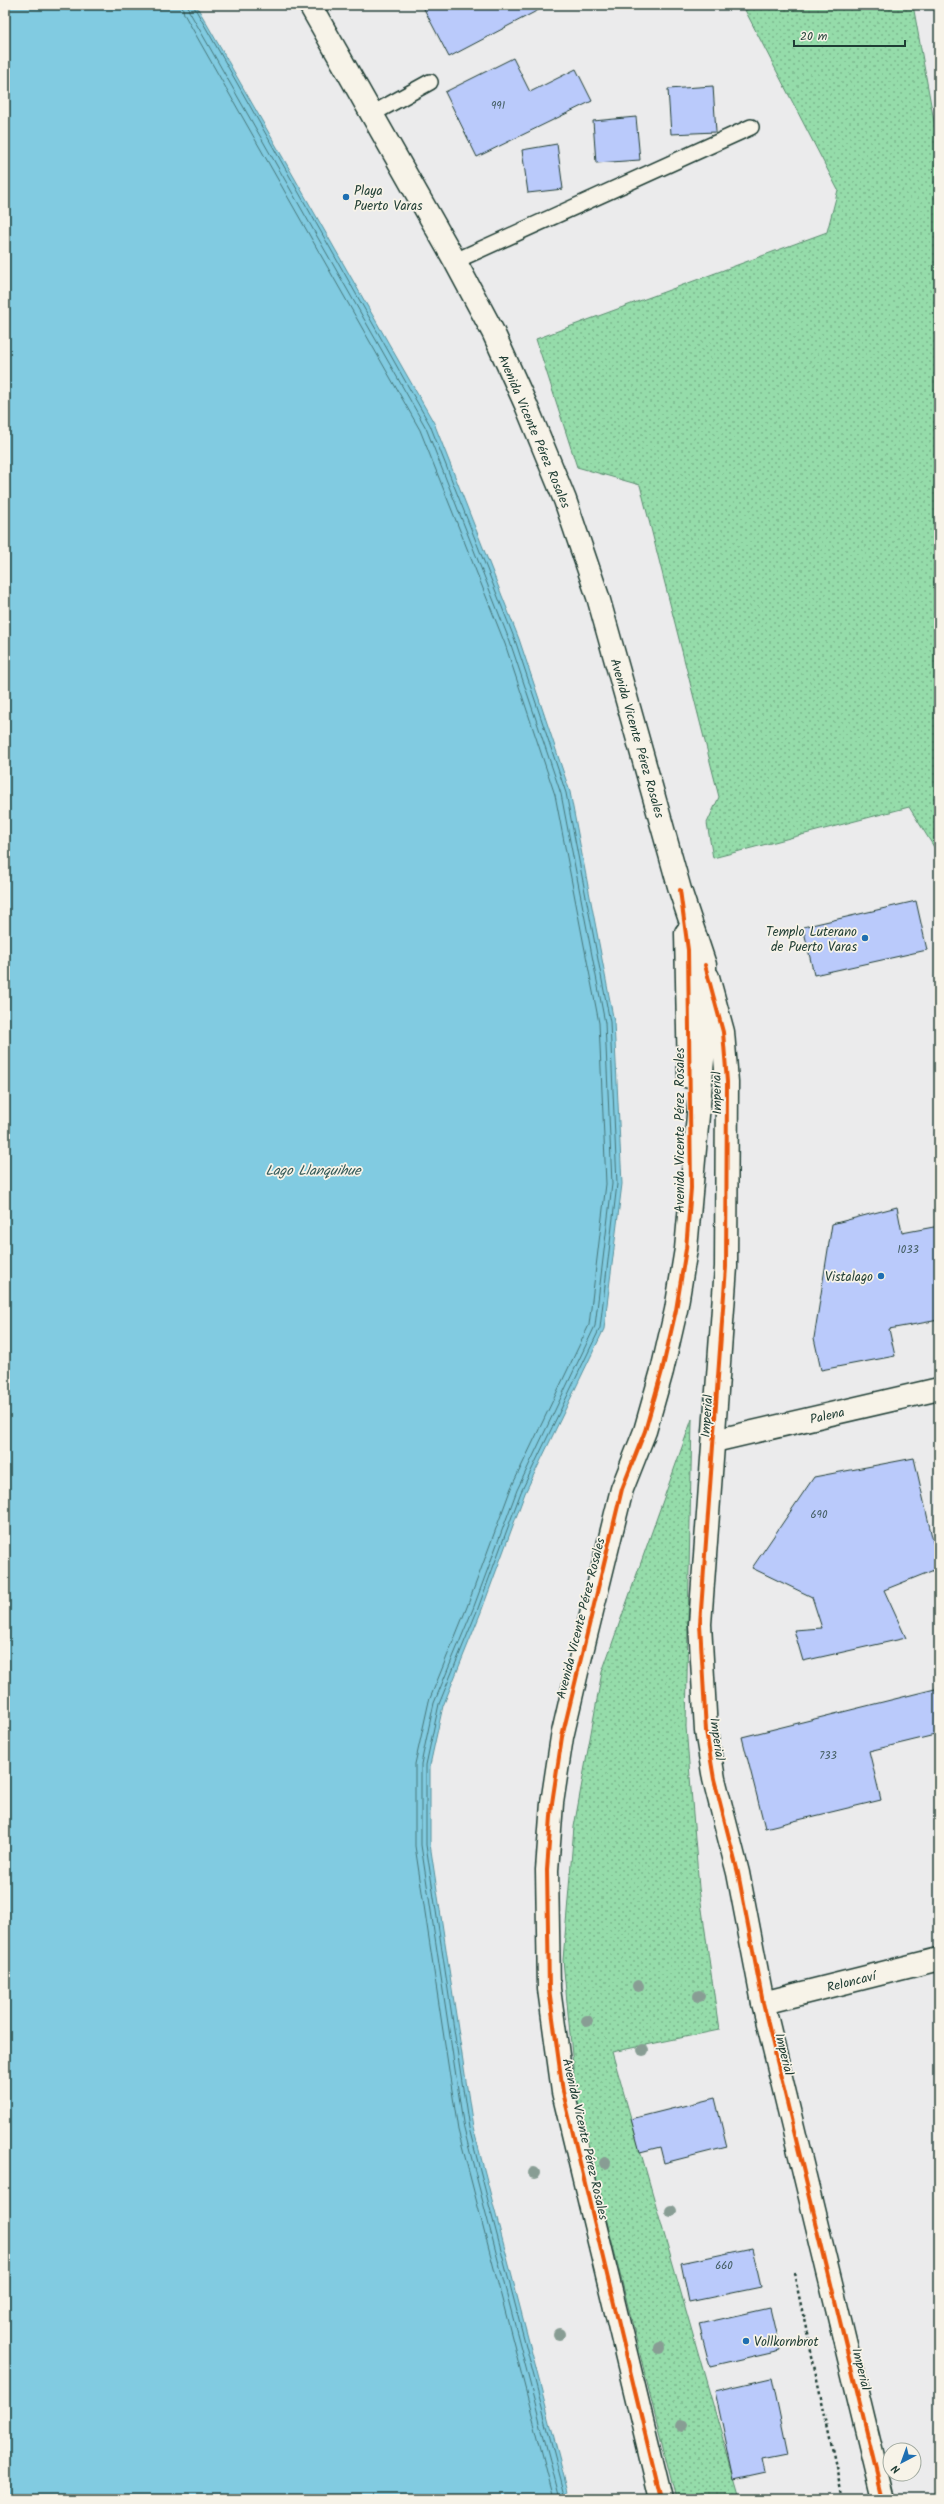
<svg xmlns="http://www.w3.org/2000/svg" width="944" height="2504" font-family="Kalam,sans-serif">
	<defs>
		<pattern id="grass-dots" width="8" height="8" patternUnits="userSpaceOnUse"><rect width="8" height="8" fill="#95dcaa"/><path d="M2 2h.1M6 6h.1" fill="none" stroke="#79b48b" stroke-width="1.8" stroke-linecap="round"/></pattern>
	</defs>
	<rect width="100%" height="100%" fill="#ebebec"/>
	<filter id="ink" filterUnits="userSpaceOnUse"><feTurbulence type="fractalNoise" baseFrequency=".025" numOctaves="2"/><feDisplacementMap in="SourceGraphic" scale="8" xChannelSelector="R" yChannelSelector="G"/><feConvolveMatrix kernelMatrix="1 2 1 2 8 2 1 2 1" color-interpolation-filters="sRGB"/></filter>
	<g filter="url(#ink)">
		<path fill="url(#grass-dots)" stroke="#5a8c6f" d="M761 5H913L939 149V855L909 807 713 858 707 823 719 797 640 485 577 467 536 339 827 232 838 190 745 10Z
			M692 1419 686 1727 699 1888 719 2030 612 2052 740 2499H676L576 2097 563 1960 574 1827 602 1672Z"/>
		<path fill="#81cbe1" stroke="#5a929c" d="M5 5H196L434 423 519 639 570 792 614 1022 622 1184 604 1329 525 1493 481 1612 443 1706 430 1765V1844L473 2127 570 2499H5Z"/>
		<g fill="none" stroke-linecap="round" stroke-linejoin="round">
			<path stroke="#467679" stroke-width="1" d="M182 5 184 14 420 430 505 644 555 795 599 1023 606 1184 589 1325 511 1488 467 1607 429 1701 415 1764V1846L458 2130 554 2499
				M188 5 189 11 426 428 510 642 561 794 605 1023 612 1184 595 1326 517 1490 473 1609 434 1703 421 1764V1845L464 2129 560 2499
				M193 5 430 425 515 640 566 793 610 1022 617 1184 600 1328 521 1492 477 1611 439 1704 426 1765V1845L469 2128 566 2499"/>
		</g>
		<path fill="#bacafb" stroke="#1f3d34" d="M422 5H548L449 57Z
			M513 58 530 92 576 69 592 101 477 157 445 92Z
			M713 86 716 132 671 134 668 89Z
			M636 117 640 160 596 163 593 121Z
			M557 144 563 189 528 193 522 150Z
			M916 901 927 950 814 975 803 927Z
			M897 1207 902 1233 939 1226V1320L889 1329 895 1356 821 1370 814 1338 832 1224Z
			M914 1458 939 1568 884 1590 906 1638 803 1661 794 1630 822 1628 812 1597 752 1568 814 1477Z
			M939 1688V1734L869 1751 881 1800 765 1828 742 1737Z
			M715 2098 727 2147 664 2163 660 2147 640 2152 631 2119Z
			M752 2248 761 2287 689 2302 681 2263Z
			M770 2308 780 2351 710 2367 699 2324Z
			M772 2378 788 2454 763 2459 766 2473 734 2480 715 2391Z"/>
		<g fill="none" stroke-linecap="round" stroke-linejoin="round">
			<g stroke="#1f3d34" stroke-width="18">
				<path id="lane" d="M372 114 430 82
					M455 261 751 127"/>
			</g>
			<g stroke="#1f3d34" stroke-width="25">
				<path id="street" d="M714 1441 939 1389
					M763 2003 939 1959"/>
			</g>
			<g stroke="#1f3d34" stroke-width="25">
				<path id="secondary" d="M708 977 723 1032 727 1082 726 1267 700 1624 706 1731 714 1779 738 1873 763 2003 883 2499"/>
			</g>
			<g stroke="#1f3d34" stroke-width="25">
				<path id="primary" d="M310 5 455 261 493 332 526 405 565 500 598 597 680 890 705 965V1037L686 1249 676 1310 662 1371 645 1431 622 1489 577 1672 562 1737 552 1803 547 1870 549 1989 563 2092 661 2499
					M686 933 689 1077"/>
			</g>
			<path stroke="#1f3d34" stroke-width="2.5" stroke-dasharray="3 3" stroke-linecap="butt" d="M794 2273 843 2499"/>
			<use href="#lane" stroke="#f7f3e8" stroke-width="15"/>
			<use href="#street" stroke="#f7f3e8" stroke-width="22"/>
			<use href="#secondary" stroke="#f7f3e8" stroke-width="22"/>
			<use href="#primary" stroke="#f7f3e8" stroke-width="22"/>
			<g stroke="#f7f3e8" stroke-width="6">
				<path id="cycleway" d="M705 965 723 1032 727 1082 726 1267 700 1624 706 1731 714 1779 738 1873 763 2003 883 2499
					M661 2499 563 2092 549 1989 547 1870 552 1803 562 1737 622 1489 645 1431 662 1371 676 1310 686 1249 691 1188 688 950 680 890"/>
			</g>
			<use href="#cycleway" stroke="#e8590c" stroke-width="4"/>
		</g>
		<g fill="#889d94">
			<circle cx="638" cy="1986" r="6"/>
			<circle cx="699" cy="1996" r="6"/>
			<circle cx="587" cy="2021" r="6"/>
			<circle cx="643" cy="2050" r="6"/>
			<circle cx="605" cy="2163" r="6"/>
			<circle cx="534" cy="2173" r="6"/>
			<circle cx="671" cy="2211" r="6"/>
			<circle cx="559" cy="2334" r="6"/>
			<circle cx="660" cy="2348" r="6"/>
			<circle cx="682" cy="2425" r="6"/>
		</g>
	</g>
	<g fill="#1f6fb2" stroke="#f7f3e8" stroke-width="1.5">
		<circle cx="346" cy="197" r="4"/>
		<circle cx="865" cy="938" r="4"/>
		<circle cx="881" cy="1276" r="4"/>
		<circle cx="746" cy="2341" r="4"/>
	</g>
	<g text-anchor="middle" stroke-width="3.5" stroke-linejoin="round" paint-order="stroke">
		<g font-size="11" fill="#466066">
			<text x="498" y="109">991</text>
			<text x="908" y="1253">1033</text>
			<text x="819" y="1518">690</text>
			<text x="828" y="1759">733</text>
			<text x="724" y="2269">660</text>
		</g>
		<g font-size="13" fill="#1f3d34" stroke="#f7f3e8" text-anchor="start">
			<text x="354" y="195">Playa<tspan x="354" dy="15">Puerto Varas</tspan></text>
			<text x="857" y="936" text-anchor="end">Templo Luterano<tspan x="857" dy="15">de Puerto Varas</tspan></text>
			<text x="873" y="1281" text-anchor="end">Vistalago</text>
			<text x="754" y="2346">Vollkornbrot</text>
		</g>
		<g font-size="13" fill="#1f3d34" stroke="#f7f3e8">
			<text transform="translate(535 431) rotate(67)" y="5">Avenida Vicente Pérez Rosales</text>
			<text transform="translate(638 738) rotate(74)" y="5">Avenida Vicente Pérez Rosales</text>
			<text transform="translate(716 1093) rotate(-91)" y="5">Imperial</text>
			<text transform="translate(679 1130) rotate(-90)" y="5">Avenida Vicente Pérez Rosales</text>
			<text transform="translate(827 1415) rotate(-13)" y="5">Palena</text>
			<text transform="translate(706 1416) rotate(-86)" y="5">Imperial</text>
			<text transform="translate(580 1618) rotate(-76)" y="5">Avenida Vicente Pérez Rosales</text>
			<text transform="translate(718 1739) rotate(82)" y="5">Imperial</text>
			<text transform="translate(851 1981) rotate(-14)" y="5">Reloncaví</text>
			<text transform="translate(785 2054) rotate(76)" y="5">Imperial</text>
			<text transform="translate(586 2139) rotate(77)" y="5">Avenida Vicente Pérez Rosales</text>
			<text transform="translate(862 2369) rotate(76)" y="5">Imperial</text>
		</g>
		<g font-size="14" font-style="italic" fill="#335957" stroke="#f7f3e8">
			<text x="313" y="1175">Lago Llanquihue</text>
		</g>
	</g>
	<rect width="944" height="2504" fill="none" stroke="#f7f3e8" stroke-width="20"/>
	<rect x="10" y="10" width="924" height="2484" fill="none" stroke="#1f3d34" stroke-width="1.5" filter="url(#ink)"/>
	<g transform="translate(902 2462) rotate(221)"><circle r="19" fill="#f7f3e8" stroke="#a1aaa0"/>
	<path d="M0-3L7 15L0 10L-7 15Z" fill="#1f6fb2"/>
	<text y="-6" font-size="11" font-weight="bold" text-anchor="middle" fill="#1f3d34">N</text>
	</g>
	<path d="M794 40v6h111v-6" fill="none" stroke="#1f3d34" stroke-width="2"/>
	<text x="800" y="40" font-size="12" fill="#1f3d34" stroke="#f7f3e8" stroke-width="3" paint-order="stroke">20 m</text>
</svg>
